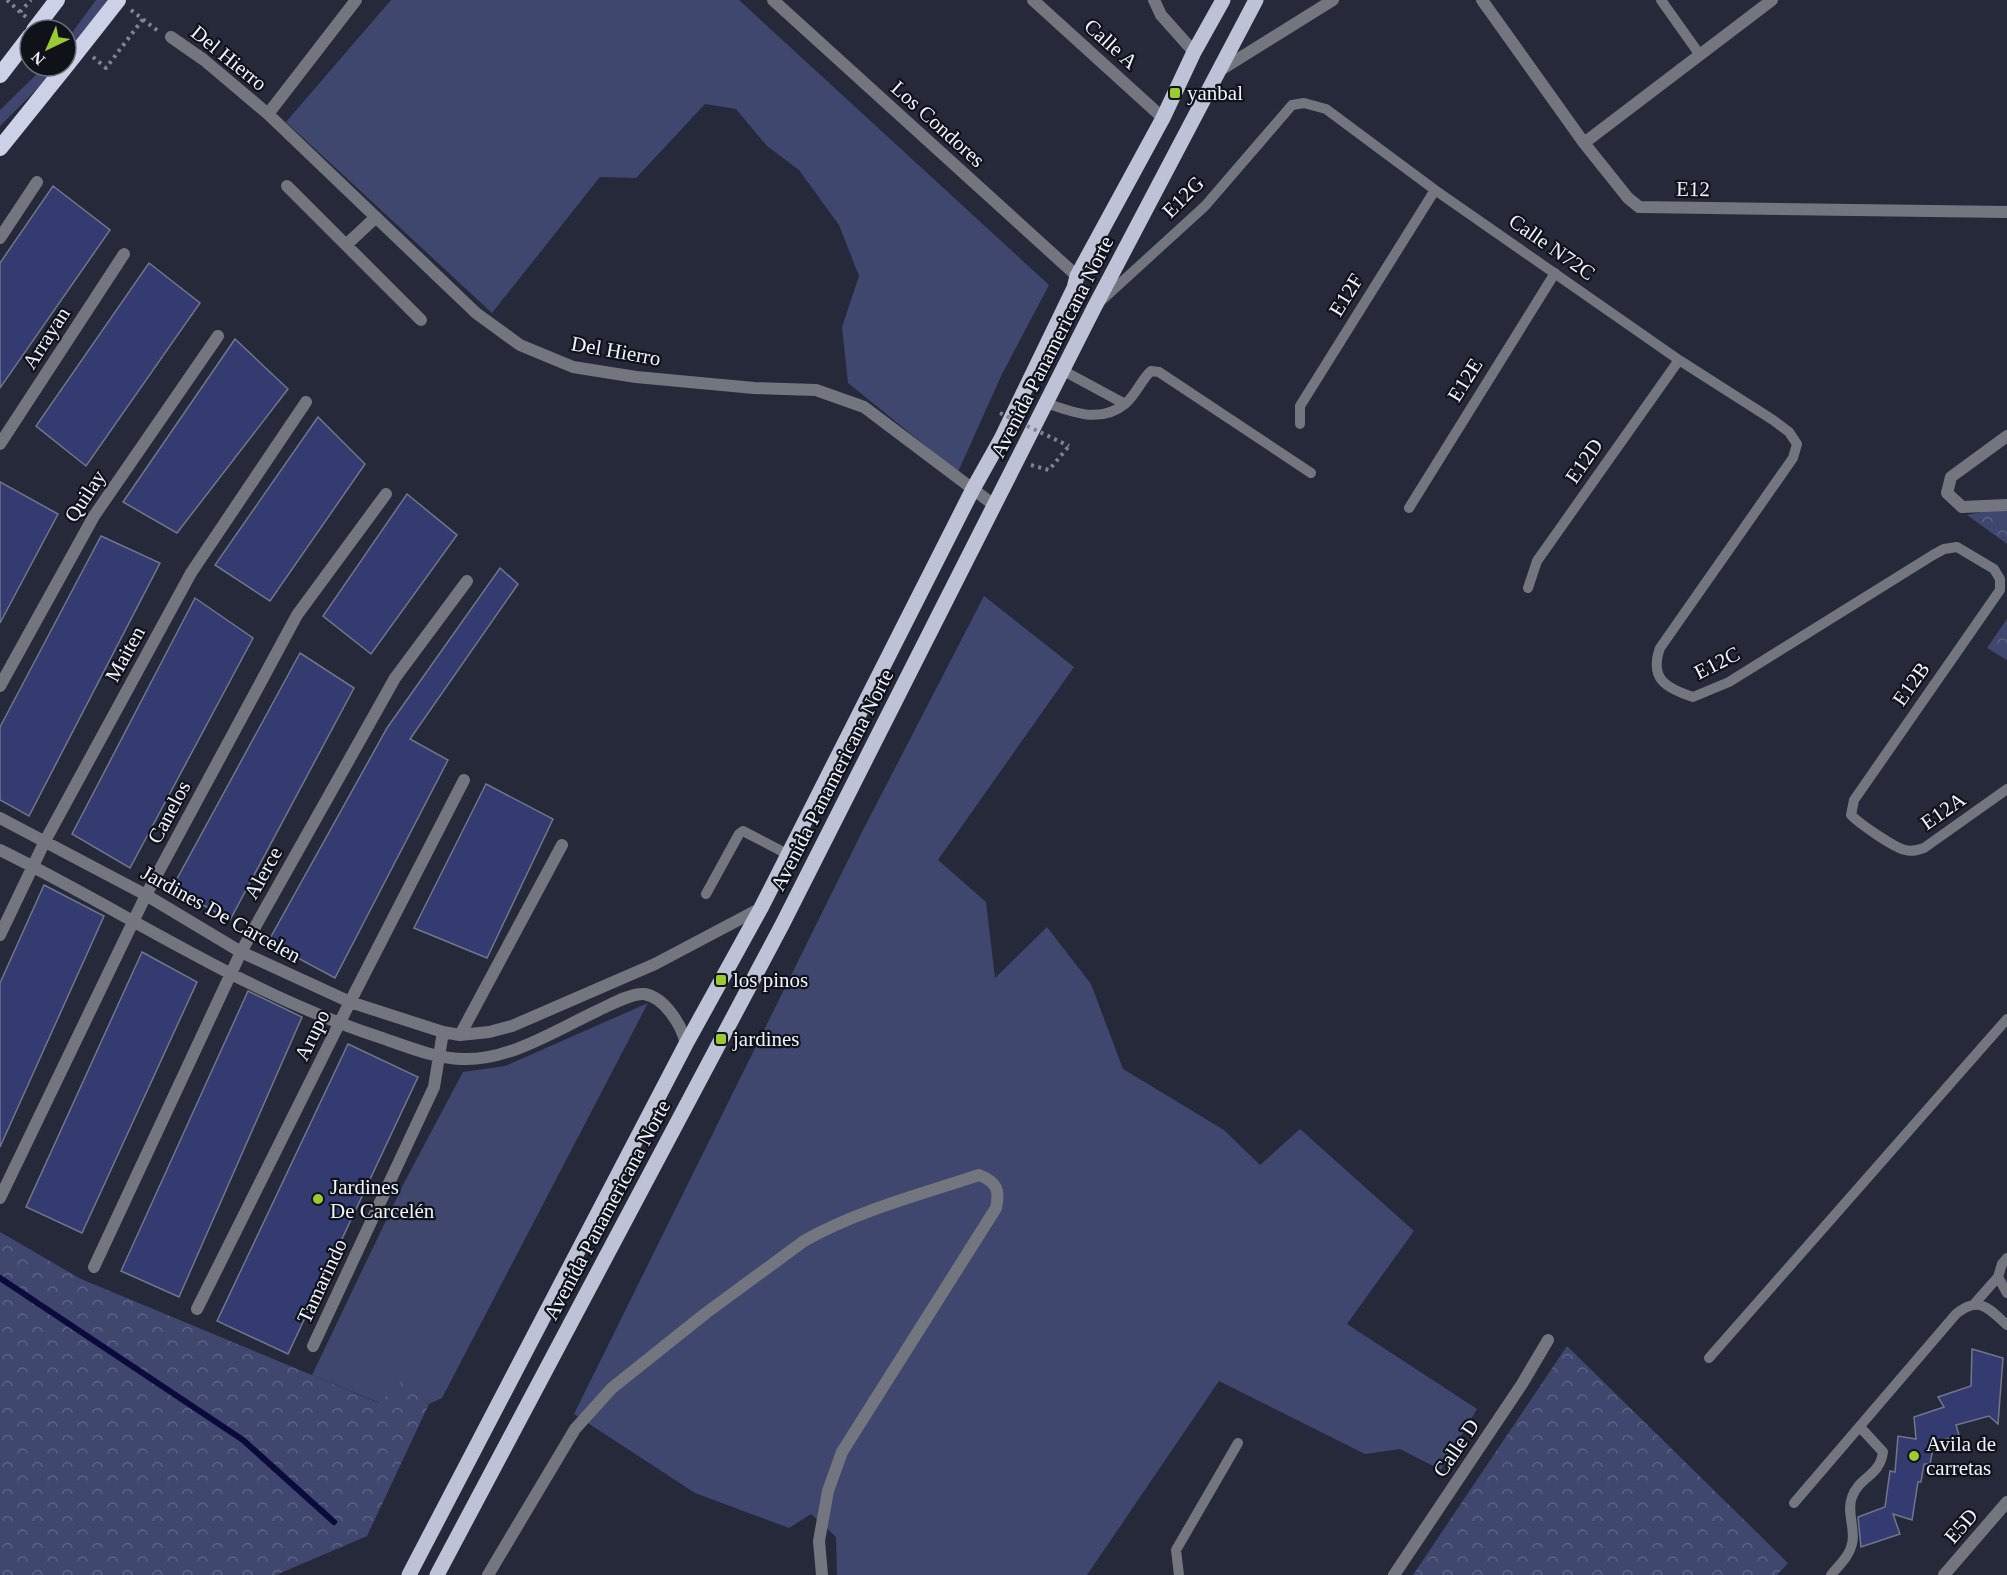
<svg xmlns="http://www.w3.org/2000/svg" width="2007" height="1575" font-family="'Times New Roman',serif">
	<defs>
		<pattern id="forest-crowns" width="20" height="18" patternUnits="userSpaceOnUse" patternTransform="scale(1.5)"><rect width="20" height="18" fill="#40476e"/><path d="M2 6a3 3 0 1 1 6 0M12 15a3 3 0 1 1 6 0" fill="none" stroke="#5c6284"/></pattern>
	</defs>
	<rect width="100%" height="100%" fill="#25293a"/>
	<path fill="#40476e" d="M96 0H108L66 59V41Z
		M391 0H739L1049 285 1002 374 958 472 848 383 842 327 859 276 839 225 799 170 767 146 736 109 705 104 636 178 600 177 492 313 286 122Z
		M45 66H60L0 126V110Z
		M984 596 1074 667 938 860 986 902 995 978 1047 927 1091 984 1123 1069 1224 1130 1260 1165 1300 1129 1414 1231 1347 1324 1477 1409 1441 1470 1400 1449 1365 1454 1219 1381 1087 1575H837L836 1537 811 1514 789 1528 695 1493 574 1414 862 832Z
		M648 1003 442 1398 429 1404 401 1382 380 1403 312 1375 404 1183 463 1072 505 1066Z"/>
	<path fill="url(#forest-crowns)" d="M2007 507V544L1967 515Z
		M2007 619V660L1987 648Z
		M0 1232 81 1279 379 1403 401 1381 429 1404 367 1536 276 1575H0Z
		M1567 1346 1788 1563 1777 1575H1413Z"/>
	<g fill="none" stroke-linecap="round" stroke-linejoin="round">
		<path stroke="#0c093c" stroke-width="6" d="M0 1278 243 1440 334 1522"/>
	</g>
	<path fill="#343b71" stroke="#71768b" stroke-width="1.5" d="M53 186 110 230 0 388V263Z
		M149 263 200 303 86 466 36 426Z
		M235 339 288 389 177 533 123 502Z
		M318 417 365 464 270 601 215 565Z
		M0 482 58 514 0 623Z
		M407 494 457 535 371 654 323 616Z
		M101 536 160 563 29 816 0 800V727Z
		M500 568 518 584 410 739 448 760 335 978 268 942 387 728Z
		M195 598 253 638 130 868 72 834Z
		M300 653 354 688 230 920 172 888Z
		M486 784 553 819 487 958 414 928Z
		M44 885 104 916 0 1147V983Z
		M142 952 197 982 82 1233 26 1207Z
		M248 991 302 1017 179 1297 121 1271Z
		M348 1044 418 1077 288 1354 217 1321Z
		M1972 1349 2003 1358 1998 1424 1989 1416 1956 1425 1959 1435 1934 1443 1930 1464H1924L1921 1482H1918L1912 1520 1893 1514 1900 1534 1861 1547 1858 1517 1885 1507 1890 1471 1895 1472 1898 1436 1916 1439 1914 1417 1944 1407 1938 1397 1971 1386Z"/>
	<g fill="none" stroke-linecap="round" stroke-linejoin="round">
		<path stroke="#808393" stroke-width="4" stroke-dasharray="3 4.5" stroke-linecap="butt" d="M7 0 20 12
			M131 10 158 31
			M26 17 20 12 31 0
			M93 57 106 68 143 19
			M1031 465 1049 470 1069 446"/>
		<path stroke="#74767f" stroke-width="10" d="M1661 0 1700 55
			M1102 300 1205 206 1292 105 1304 103 1326 109 1435 190 1679 360 1773 420 1789 432 1797 444 1793 458 1660 648C1649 679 1666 688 1693 697L1729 682 1933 555 1944 549 1957 547 1994 569 2000 579V590L1854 800 1851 815C1860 824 1893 847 1905 850 1912 852 1918 850 1924 848L2007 789
			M1062 370 1125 404
			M1046 403C1072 412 1100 424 1125 404 1136 395 1141 380 1151 371L1159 372 1311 473
			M1300 424V406L1435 190
			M1409 508 1555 273
			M1528 588 1537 561 1679 360
			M706 894 739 834 743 831 789 855
			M2007 1258 2002 1264 1998 1277 2007 1293
			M1975 1303 1998 1277
			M1709 1358 2007 1019
			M1794 1503 1956 1314C1979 1295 1988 1308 2007 1325
			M1179 1575 1176 1550 1238 1443
			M1831 1575C1839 1565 1849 1557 1852 1544 1856 1529 1846 1512 1852 1497 1859 1477 1880 1476 1883 1452L1860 1427"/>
		<path stroke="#74767f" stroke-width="12" d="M773 0 1077 276
			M1033 0 1163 118
			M1154 0 1161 15 1194 52
			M1482 0 1584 143 1628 198 1639 207 2007 212
			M171 37 204 60 268 114 476 313 520 345 573 367 636 377 754 388 816 390 864 407 994 505
			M1219 71 1333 0
			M268 114 356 0
			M1584 143 1772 0
			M287 186 346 245
			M376 217 346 245 421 320
			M0 238 37 182
			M2007 436 1951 477 1947 493 1962 507 2007 505
			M0 444 124 254
			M0 686 94 516 218 336
			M0 818 146 895 241 952 350 1002 443 1032 460 1035 489 1032 512 1026 655 964 761 908
			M0 850C126 912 244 993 379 1037 406 1046 433 1058 462 1059 509 1061 556 1030 597 1011 610 1005 631 993 644 994 665 997 682 1026 686 1044
			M0 935 45 841 191 573 306 402
			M460 1035 562 845
			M0 1198 146 895 297 615 386 494
			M94 1267 241 952 395 678 467 581
			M197 1309 350 1002 464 780
			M313 1346 434 1087 443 1032
			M488 1575 575 1429 612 1388 706 1313 804 1241C856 1211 922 1194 979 1175 997 1182 1000 1190 996 1208L842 1452 828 1491 819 1541 822 1575
			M1394 1575 1522 1384 1548 1340
			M1944 1575 2007 1502"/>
		<path stroke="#bec2d6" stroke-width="15" d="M409 1575 686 1044 761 908 973 489 1001 439 1074 288 1077 276 1163 118 1194 52 1223 0
			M437 1575 782 925 1094 308 1256 0"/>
		<path stroke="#ccd1e7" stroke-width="16" d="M34 30 57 0
			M66 66 118 0
			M0 75 30 36
			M0 148 66 66"/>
		<path stroke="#808393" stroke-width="4" stroke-dasharray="3 4.5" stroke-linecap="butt" d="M1000 413 1069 446"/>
	</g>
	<g fill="#9bcb33" stroke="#10121a" stroke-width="2">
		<rect x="1169" y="87" width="12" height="12" rx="3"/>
		<rect x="715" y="974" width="12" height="12" rx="3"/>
		<rect x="715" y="1033" width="12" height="12" rx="3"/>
		<circle cx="318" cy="1199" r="6"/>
		<circle cx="1914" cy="1456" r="6"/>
	</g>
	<g text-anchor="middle" stroke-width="4.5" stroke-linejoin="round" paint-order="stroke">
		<g font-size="21" fill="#f0f2ff" stroke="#10121a">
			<text transform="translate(1111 44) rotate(42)" y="7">Calle A</text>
			<text transform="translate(229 58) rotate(39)" y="7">Del Hierro</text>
			<text transform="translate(938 124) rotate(42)" y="7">Los Condores</text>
			<text transform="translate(1693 189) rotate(1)" y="7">E12</text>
			<text transform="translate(1183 197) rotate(-45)" y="7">E12G</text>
			<text transform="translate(1552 247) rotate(35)" y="7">Calle N72C</text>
			<text transform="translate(1346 295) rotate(-58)" y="7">E12F</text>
			<text transform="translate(46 338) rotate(-57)" y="7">Arrayan</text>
			<text transform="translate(1052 347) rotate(-63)" y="7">Avenida Panamericana Norte</text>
			<text transform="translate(616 351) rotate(10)" y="7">Del Hierro</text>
			<text transform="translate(1465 380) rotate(-58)" y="7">E12E</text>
			<text transform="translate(1584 461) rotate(-55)" y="7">E12D</text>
			<text transform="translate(85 496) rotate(-57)" y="7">Quilay</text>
			<text transform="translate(125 654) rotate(-61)" y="7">Maiten</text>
			<text transform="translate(1717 663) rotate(-27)" y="7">E12C</text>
			<text transform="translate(1911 684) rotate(-55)" y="7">E12B</text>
			<text transform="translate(832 780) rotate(-63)" y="7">Avenida Panamericana Norte</text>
			<text transform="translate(1943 811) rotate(-35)" y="7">E12A</text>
			<text transform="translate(169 812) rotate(-62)" y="7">Canelos</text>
			<text transform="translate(263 873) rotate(-61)" y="7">Alerce</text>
			<text transform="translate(221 914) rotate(29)" y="7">Jardines De Carcelen</text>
			<text transform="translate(312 1035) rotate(-64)" y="7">Arupo</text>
			<text transform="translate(607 1210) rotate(-62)" y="7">Avenida Panamericana Norte</text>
			<text transform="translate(322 1281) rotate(-65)" y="7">Tamarindo</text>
			<text transform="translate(1456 1448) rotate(-56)" y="7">Calle D</text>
			<text transform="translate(1961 1526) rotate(-49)" y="7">E5D</text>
		</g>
		<g font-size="21" fill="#f0f2ff" stroke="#10121a" text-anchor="start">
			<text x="1187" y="100">yanbal</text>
			<text x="733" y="987">los pinos</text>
			<text x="733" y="1046">jardines</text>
			<text x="330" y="1194">Jardines<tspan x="330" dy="24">De Carcelén</tspan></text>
			<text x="1926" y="1451">Avila de<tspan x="1926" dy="24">carretas</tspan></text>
		</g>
	</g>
	<g transform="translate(48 48) rotate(224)"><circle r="28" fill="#10121a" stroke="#6a6c76" stroke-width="1.5"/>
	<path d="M0-4.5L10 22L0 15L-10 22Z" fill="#9bcb33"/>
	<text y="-9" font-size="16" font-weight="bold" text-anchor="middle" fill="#f0f2ff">N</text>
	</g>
</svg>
